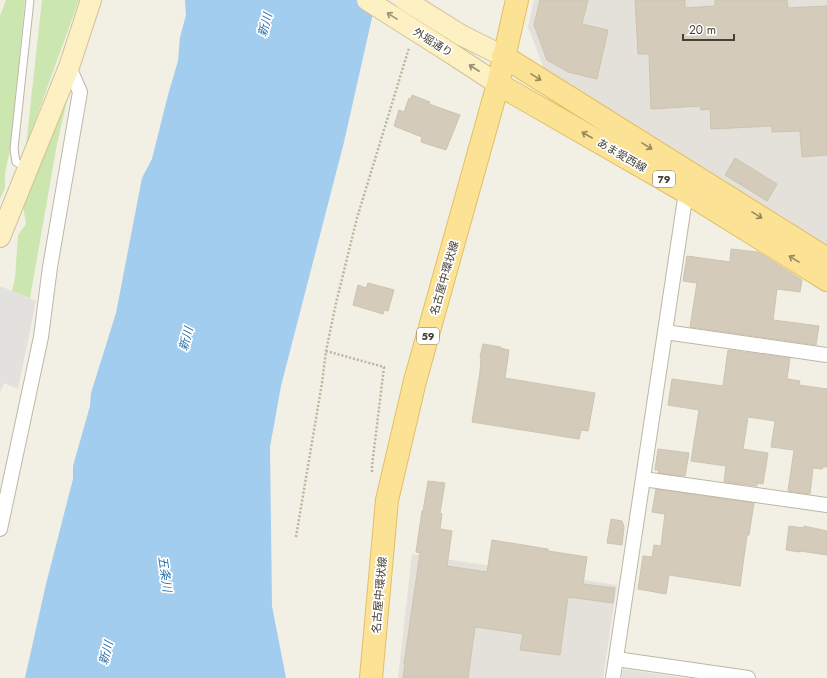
<svg xmlns="http://www.w3.org/2000/svg" width="827" height="678" font-family="Jost,'Noto Sans JP',sans-serif">
	<rect width="100%" height="100%" fill="#f2efe5"/>
	<path fill="#e4e0da" d="M534 0H827V249L794 228 793 223 771 210 767 211 546 74 528 27Z
		M412 554 617 585 603 678H398Z
		M623 669 685 678H622Z"/>
	<path fill="#cbe6ae" d="M6 0H25L10 150 5 173V188L0 199V16Z
		M42 0H79L26 146Z
		M68 96 57 144 30 298 12 291 15 278 18 235 26 224 22 200Z"/>
	<path fill="#e3e1dd" d="M0 286 36 301 18 389 4 383 0 392Z"/>
	<path fill="#a2cdee" d="M185 0H376L344 142 281 386 270 447 272 606 286 678H25L46 584 73 479V466L90 406 91 393 116 313 142 178 152 159 168 95 178 61 180 37 186 15Z"/>
	<path fill="#d4cbbb" stroke="#cec3ae" d="M540 0H588L582 24 608 30 597 79 568 72 547 60 534 25Z
		M635 0H685V8L715 6V0H787L788 8 827 6V155L802 157 800 131 772 132V126L711 129 710 109 701 110 700 106 651 109 649 54H638Z
		M412 95 430 102 429 104 460 115 446 150 421 142 422 137 394 126 399 110 404 112 409 98 411 99Z
		M735 158 777 184 767 201 725 175Z
		M731 249 758 252 802 280 800 292 777 289 773 320 819 326 816 345 690 327 697 283 683 281 687 256 730 262Z
		M368 283 394 290 388 311 384 310 383 314 353 305 358 285 366 288Z
		M483 344 501 347 500 348 509 350 505 378 595 393 588 431 581 430 579 439 472 422 480 372 481 357H480Z
		M728 350 790 358 787 379 800 381 799 385 827 389V467H823L822 469 813 468 810 494 788 491 794 450 771 447 775 421 748 417 743 449 768 453 763 484 757 483V486L724 482 726 466 691 461 699 410 668 405 672 379 723 386Z
		M658 449 689 453 685 476 658 473 659 470H655Z
		M428 481 445 483 440 513 442 514 440 529 452 531 447 566 487 572 492 540 548 549V551L587 557 583 584 615 588 613 603 568 597 560 655 520 650 523 634 475 627 468 678H403L405 664H404L420 553 416 552 422 511H423Z
		M656 489 754 503 749 535H747L740 586 669 575 666 594 638 589 643 556 652 557 654 545 661 546 665 514 652 512Z
		M611 519 622 521 624 527 622 545 607 543Z
		M789 526 804 528V526L827 531V555L800 551 799 552 786 550Z"/>
	<g fill="none" stroke-linecap="round" stroke-linejoin="round">
		<g stroke="#bdb7a8" stroke-width="9">
			<path id="lane" d="M26 168 16 162 14 149 30 0"/>
		</g>
		<g stroke="#bdb7a8" stroke-width="16">
			<path id="street" d="M665 332 827 355
				M643 479 827 505
				M0 529 41 337 50 267 80 92 69 67
				M616 659 748 678
				M613 678 686 192"/>
		</g>
		<g stroke="#d2c396" stroke-width="22">
			<path id="secondary" d="M461 35 503 56
				M449 52 498 84
				M0 237 69 67 91 0"/>
		</g>
		<g stroke="#e1c065" stroke-width="24">
			<path id="primary" d="M503 56 827 259
				M498 84 686 192 827 280
				M371 678 387 500 415 381 498 84 517 0"/>
		</g>
		<path stroke="#bfb39a" stroke-width="2.5" stroke-dasharray="2 2" stroke-linecap="butt" d="M326 351 384 367 372 466V474
			M296 537 322 383 326 351 336 303 357 218 409 48"/>
		<use href="#lane" stroke="#fff" stroke-width="7"/>
		<use href="#street" stroke="#fff" stroke-width="14"/>
		<use href="#secondary" stroke="#fdf1c4" stroke-width="20"/>
		<use href="#primary" stroke="#fce295" stroke-width="22"/>
		<g stroke="#d2c396" stroke-width="22" stroke-linecap="butt">
			<path id="secondary-bridge" d="M367 0 449 52
				M405 0 461 35"/>
		</g>
		<use href="#secondary-bridge" stroke="#fdf1c4" stroke-width="20"/>
	</g>
	<defs><path id="oneway-shaft" d="M-6 0H5M1.5-3L5.5 0L1.5 3" fill="none" stroke-width="1.6" stroke-linecap="round" stroke-linejoin="round"/></defs>
	<g stroke="#988f75">
		<use href="#oneway-shaft" transform="translate(392 16) rotate(-148)"/>
		<use href="#oneway-shaft" transform="translate(474 68) rotate(-147)"/>
	</g>
	<g stroke="#978860">
		<use href="#oneway-shaft" transform="translate(536 77) rotate(32)"/>
		<use href="#oneway-shaft" transform="translate(587 135) rotate(-150)"/>
		<use href="#oneway-shaft" transform="translate(647 146) rotate(32)"/>
		<use href="#oneway-shaft" transform="translate(757 215) rotate(32)"/>
		<use href="#oneway-shaft" transform="translate(794 259) rotate(-148)"/>
	</g>
	<g text-anchor="middle" stroke-width="3.5" stroke-linejoin="round" paint-order="stroke">
		<g fill="#fff" stroke="#7d7972" stroke-width="1">
			<rect x="653" y="171" width="22" height="16" rx="3"/>
			<rect x="417" y="328" width="22" height="16" rx="3"/>
		</g>
		<g font-size="10" font-weight="bold" fill="#453f35">
			<text x="664" y="183">79</text>
			<text x="428" y="340">59</text>
		</g>
		<g font-size="11" fill="#453f35" stroke="#fff">
			<text transform="translate(433 42) rotate(32)" y="4">外堀通り</text>
			<text transform="translate(622 155) rotate(30)" y="4">あま愛西線</text>
			<text transform="translate(444 278) rotate(-74)" y="4">名古屋中環状線</text>
			<text transform="translate(379 595) rotate(-85)" y="4">名古屋中環状線</text>
		</g>
		<g font-size="12" font-style="italic" fill="#3175ae" stroke="#fff">
			<text transform="translate(265 25) rotate(-76)" y="4">新川</text>
			<text transform="translate(186 339) rotate(-76)" y="4">新川</text>
			<text transform="translate(165 574) rotate(82)" y="4">五条川</text>
			<text transform="translate(106 653) rotate(-76)" y="4">新川</text>
		</g>
	</g>
	<path d="M683 34v6h51v-6" fill="none" stroke="#453f35" stroke-width="2"/>
	<text x="689" y="34" font-size="12" fill="#453f35" stroke="#ffffff" stroke-width="3" paint-order="stroke">20 m</text>
</svg>
